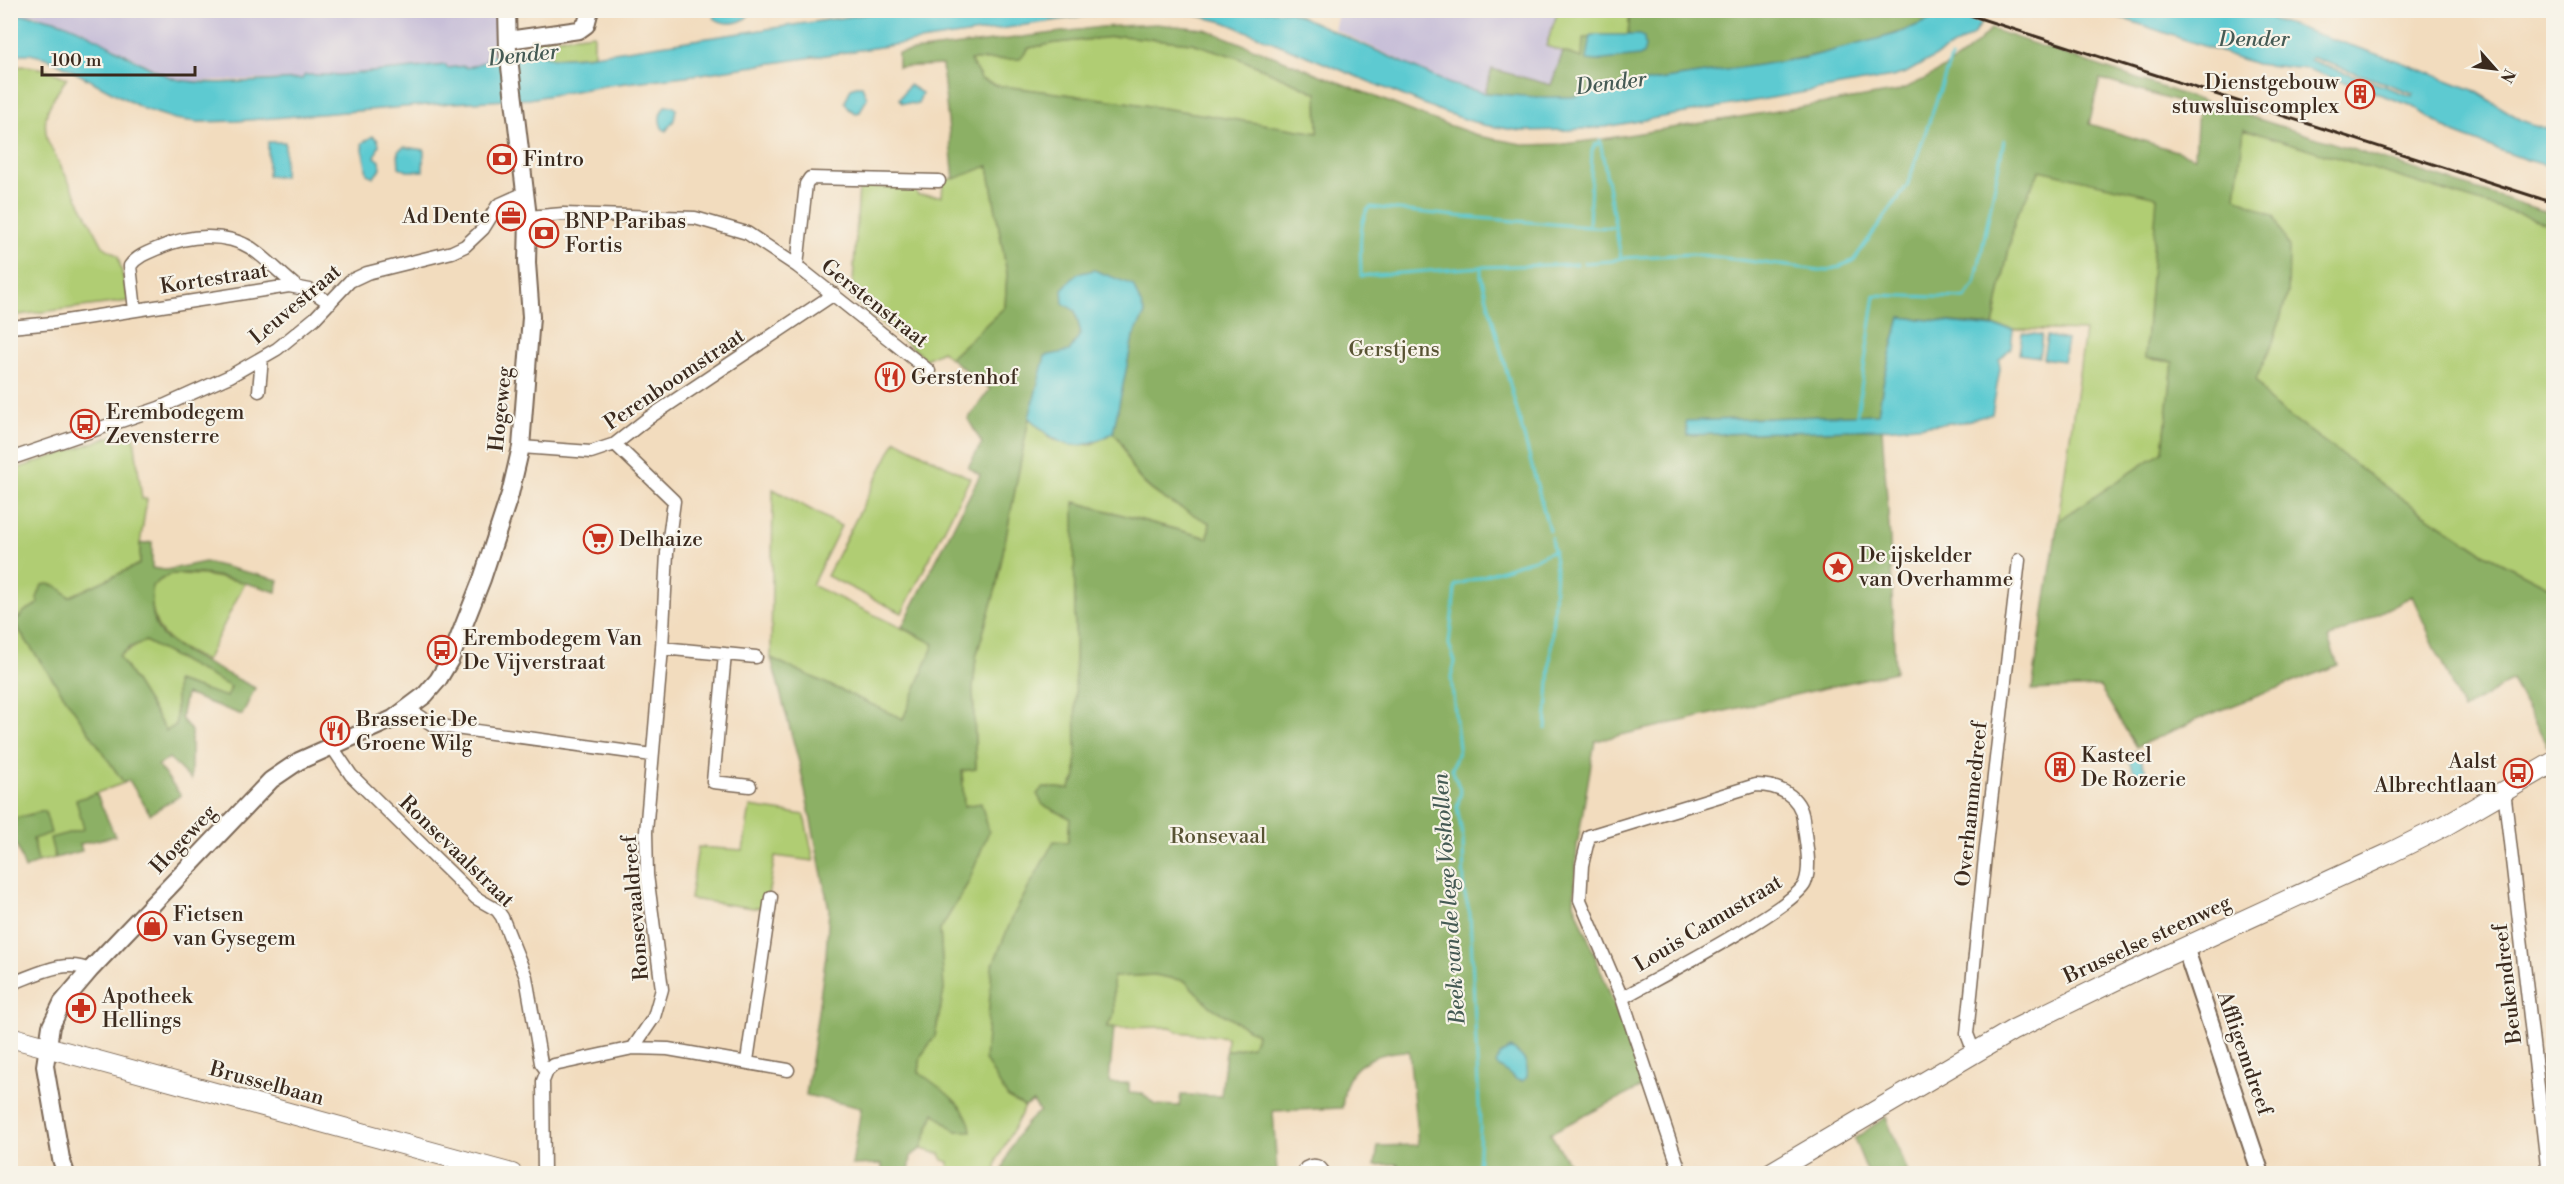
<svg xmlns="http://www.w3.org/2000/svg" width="2564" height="1184" font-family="'Libre Bodoni',serif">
	<rect width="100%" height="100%" fill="#f7f3e8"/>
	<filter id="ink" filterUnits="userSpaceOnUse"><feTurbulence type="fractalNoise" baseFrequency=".0167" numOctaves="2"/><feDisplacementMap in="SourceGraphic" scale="12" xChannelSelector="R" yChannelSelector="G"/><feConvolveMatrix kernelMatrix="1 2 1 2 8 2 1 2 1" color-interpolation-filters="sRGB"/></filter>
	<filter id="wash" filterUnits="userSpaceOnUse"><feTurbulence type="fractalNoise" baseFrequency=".008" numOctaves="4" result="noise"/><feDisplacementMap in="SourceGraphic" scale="24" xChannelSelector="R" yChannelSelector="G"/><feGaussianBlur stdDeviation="1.35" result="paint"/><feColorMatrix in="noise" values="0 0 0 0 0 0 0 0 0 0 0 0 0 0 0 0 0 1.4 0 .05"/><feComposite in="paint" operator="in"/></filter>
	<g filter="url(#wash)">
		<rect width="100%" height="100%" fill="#f2dcbe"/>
		<path fill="#c8bfd8" d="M11 10 448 11 449 17 499 16 500 54 487 56 486 61 467 68 465 66 446 68V65L340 75H305L302 79 191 81 169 77 82 30 35 14 11 15Z
			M1339 11H1558L1546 45 1563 52 1551 85 1492 70 1485 93 1450 84 1334 29Z"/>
		<path fill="#b0cd73" stroke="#767c48" stroke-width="1.5" d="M1558 11H1630L1628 37 1582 58 1546 46Z
			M594 34V55L554 58 532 53 531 41Z
			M1122 36 1192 43 1236 57 1317 93 1318 133 1125 102 995 85 981 79 970 60 1020 59 1029 48 1056 43Z
			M27 66 45 69 67 78C51 102 40 113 48 142L103 246 118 256 129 301 11 316V67Z
			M2244 128 2553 225V589L2485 554 2402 499 2269 401 2256 379 2273 342 2288 293 2236 197Z
			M988 165 1007 274 1005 307 950 358 942 351 926 359 852 299 859 187H913L918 195 942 196 943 183 945 181Z
			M2040 170 2158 197 2145 358 2173 362 2163 451 2058 521 2085 331 2013 329 1993 326 2015 219Z
			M1029 418 1053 440 1090 445 1113 433C1126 443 1124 456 1133 470 1149 496 1184 509 1210 523L1208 538 1075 502 1076 777 1069 789 1043 787 1044 805 1070 818 1068 842H1054L1013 916 1008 1098 1025 1107 997 1160 995 1173H948L949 1162 943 1160 940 1154 921 1149 934 1113 956 1131 971 1130 919 1072 921 1056 935 1036 944 990 940 930 968 883 962 770 976 768 973 689 976 657 996 588Z
			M133 429 142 499H147L140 544V564L69 597C60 588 55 582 42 585L39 604 25 611 14 622 124 783 77 800 85 829 51 838 55 858 38 862 33 839 45 811 11 819 10 471Z
			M896 440 970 478 902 613 827 576Z
			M773 489 841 526 812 585 935 644 903 719 771 658Z
			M170 574 203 575 245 582 206 661C165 641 151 634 151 586Z
			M145 641 232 687 227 698 177 681 176 725 166 731 119 656Z
			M750 807 804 815 814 861 775 856 766 907 753 908 690 899 698 847 743 850Z
			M1155 975 1185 981 1211 1007 1257 1034 1252 1046 1226 1051 1227 1037 1177 1032 1171 1027 1107 1028 1114 1014 1113 977Z"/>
		<path fill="#8cb065" stroke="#646d42" stroke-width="1.5" fill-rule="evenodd" d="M1929 10 1943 15C1855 55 1759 66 1665 79 1634 84 1602 94 1571 97 1542 99 1513 96 1485 93L1492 69 1551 85 1563 52 1582 58 1583 38 1628 36 1630 11Z
			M1156 24 1205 29 1431 119 1483 137 1528 145 1564 144 1603 139 1895 92C1932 78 1964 59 1991 29L2199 100 2553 214V225L2244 129 2236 197 2274 216 2289 248 2288 293 2273 342 2256 379 2269 401 2402 499 2485 554 2553 589 2554 742 2547 746 2512 680 2463 710 2412 596 2328 639 2338 665 2206 716 2136 747 2100 687 2032 690 2058 521 2163 451 2173 362 2145 358 2157 197 2040 170 2015 219 1993 326 1900 317 1884 379 1878 414 1687 421V435L1882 429 1890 539 1895 672 1595 741 1577 846 1574 903 1646 1085 1550 1133 1575 1173 1398 1174V1164L1375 1165 1378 1146 1418 1145 1409 1051C1385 1051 1355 1059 1346 1085 1344 1092 1343 1101 1342 1108L1273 1111 1277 1172 1002 1173C1009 1149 1018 1127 1040 1111L1033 1102 1025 1107 1008 1098 985 1060 992 967 1013 916 1054 841 1068 842 1070 818 1043 805 1037 794 1043 787 1069 789 1076 777 1074 502 1208 538 1210 523C1184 509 1149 496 1133 469 1124 456 1126 443 1113 433L1133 337 1145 314 1075 311 1081 333 1029 418 996 588 976 657 973 689 976 769 962 771 964 806 981 803 989 831 968 883 940 930 944 990 935 1036 921 1056 919 1072C938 1087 969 1105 971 1131H956L934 1113 921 1149 911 1156 909 1173H882V1164L852 1165 861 1108 806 1095 826 955 829 909 800 766 771 658 903 719 934 644 902 627 980 475 968 467 982 443 968 419 990 389 950 358 1005 307 1007 273 988 166 954 179 942 65 898 67V53L1101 27ZM1122 36 1192 43 1236 57 1317 93 1318 133 1125 102 995 85 981 79 970 60 1020 59 1029 48 1056 43ZM2100 79 2198 108 2195 157 2089 124ZM1155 975 1185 981 1211 1007 1257 1034 1252 1046 1226 1051 1221 1096 1181 1095 1179 1106 1155 1105 1143 1094 1129 1093V1083H1109L1114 1027H1107L1114 1014 1113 977Z
			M152 542V568L166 570 205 562 279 580 276 592C244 582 207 570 172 574 165 575 158 582 152 586 151 601 151 623 162 635 180 653 231 675 255 688L242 715 186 694 181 718 191 731V780L169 758 158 766 181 795 150 814 129 780 124 783 14 623 25 611 38 604 37 598 42 585C55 582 60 588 69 597L140 564V544ZM145 641 231 687 227 697 176 681V725L166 731 119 656 131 647Z
			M96 793 115 836 80 844 82 851 55 858 50 838 84 829 76 800Z
			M45 811 51 833 33 839 38 862 25 869 16 844 11 843V819Z
			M1886 1117 1908 1173H1868L1854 1139Z"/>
		<path fill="#5dcad1" stroke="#4c7a78" stroke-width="1.5" fill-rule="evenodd" d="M714 11 751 10V11C745 25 725 26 714 18Z
			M887 11H1139L1106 13 694 75 609 85 529 99 452 103 237 121 198 122 175 119 144 109 50 59 30 54H11L10 15C71 10 117 56 170 77 195 88 271 80 302 79L305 75H340L446 65 447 68 465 66 467 68 486 61 487 56 526 51 554 58 587 56Z
			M1151 11H1289L1450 84 1485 93 1537 97H1572L1652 81 1805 58 1896 34 1951 11H2009C1992 14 1981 20 1973 35L1906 73 1892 77 1605 127 1569 130 1521 131 1483 125 1443 112 1224 22 1182 12Z
			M2101 11H2248L2398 61 2473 90 2523 121 2553 131V167L2527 160 2480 143 2454 133 2410 105 2307 69 2256 64ZM2311 57 2413 93 2412 96 2310 60Z
			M1591 35H1640L1644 37 1645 47 1643 54 1639 56 1596 61 1587 60Z
			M909 85 922 93 918 104 902 103 899 99Z
			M856 86H862L867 98 860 112 856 113 849 109 845 102 851 88Z
			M665 106H673L676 109 674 120 666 131 662 128C658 119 660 113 665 106Z
			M373 136 378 140 379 145 375 157 380 161 381 168 374 177 367 174 362 143Z
			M268 142H285L284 177 268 176Z
			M404 147 424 150 423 171H407L399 167 398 151Z
			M1094 270 1133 285 1145 314 1133 337 1113 433C1072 454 1062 448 1029 418L1045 356 1069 351 1081 333 1075 311 1063 303 1062 289 1077 274Z
			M1900 317 2013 329 2011 348 1999 360 2000 369 1992 414 1963 422 1882 429 1687 435 1686 421 1878 414 1884 379Z
			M2022 333 2042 335 2039 357 2019 354Z
			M2047 336 2067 340 2063 361 2043 358Z
			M2136 751 2147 772 2137 777 2126 756Z
			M1511 1048C1522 1055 1529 1062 1527 1077L1523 1081 1517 1080 1496 1064 1500 1055Z"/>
		<path fill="#f2dcbe" d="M1943 11H1984L1999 15 1984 24Z"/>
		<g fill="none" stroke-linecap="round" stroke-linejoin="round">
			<path stroke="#5dcad1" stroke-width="3" d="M1600 143 1595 145 1592 150 1589 227 1617 228
				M1621 258 1693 254 1827 271 1853 261 1907 186 1951 58
				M1584 263 1612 261 1621 258 1600 140
				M1481 267 1361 276C1361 259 1357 219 1370 207L1466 217 1589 227
				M1857 415 1875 295 1965 298 1975 284 2004 140
				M1549 530 1481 276V267L1577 264
				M1546 729 1556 569 1551 537
				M1478 1174 1480 1126 1470 914 1464 892 1463 839 1457 807 1461 792 1452 769 1459 748 1451 677 1455 662 1449 644 1455 589 1456 585 1535 559 1554 550"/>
		</g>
	</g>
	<g filter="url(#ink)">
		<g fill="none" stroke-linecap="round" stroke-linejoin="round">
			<g stroke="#7b6856" stroke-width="15">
				<path id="street" d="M528 217 563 214 695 218 747 233 797 266 929 371
					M797 266 806 184 810 178 939 181
					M135 310 130 266C137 256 149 252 161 247 188 235 225 232 251 248 267 259 282 275 297 287
					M10 327 53 323 289 286 310 290 330 303
					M259 391 262 358
					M521 447 591 452 615 444 647 419 834 294
					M10 459 159 408 230 376 277 349 315 318 350 281 367 273 452 252 465 246 483 229 498 205 525 193
					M662 648 756 657
					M725 654 713 782 750 786
					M418 715 433 725 652 755
					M332 747 351 775 476 898 497 910 502 917 526 977 541 1063 547 1071
					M2504 790 2548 1174
					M10 984C36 975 64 958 90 970
					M1622 998C1652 981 1796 907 1805 883 1812 864 1805 840 1803 819 1800 795 1778 785 1756 785L1589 836 1582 865 1580 900 1622 998 1681 1174
					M633 1048 668 1049 788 1070
					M1974 1052 1967 1034 1987 836 2019 560
					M747 1061 771 897
					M547 1071 554 1065 633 1048 654 1017 662 989 647 875 646 832 662 648 667 553 674 501 615 444
					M544 1174 543 1081 547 1071
					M1303 1174 1306 1168C1313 1164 1321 1165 1324 1174"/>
			</g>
			<g stroke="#7b6856" stroke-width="20">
				<path id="secondary" d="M508 40 579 30 586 25 590 10
					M2185 947 2261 1174
					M66 1174 61 1159 45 1066 51 1026 62 1003 90 970 271 780 299 761 393 719 425 695 438 680 450 660 482 579 510 494 521 447 531 317 527 263 528 217 508 50 507 10"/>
			</g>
			<g stroke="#7b6856" stroke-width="22">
				<path id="primary" d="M10 1037 512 1174
					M1769 1174 2013 1030 2136 970 2388 854 2446 825 2554 762"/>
			</g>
			<use href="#street" stroke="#fff" stroke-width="12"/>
			<use href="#secondary" stroke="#fff" stroke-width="16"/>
			<use href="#primary" stroke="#fff" stroke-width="20"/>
			<path stroke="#3b2a1e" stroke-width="3" d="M1954 10 2554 203"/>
		</g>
	</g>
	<defs>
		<g id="building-ring" transform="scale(1.5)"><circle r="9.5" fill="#f7f3e8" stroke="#c8321e" stroke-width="1.5"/><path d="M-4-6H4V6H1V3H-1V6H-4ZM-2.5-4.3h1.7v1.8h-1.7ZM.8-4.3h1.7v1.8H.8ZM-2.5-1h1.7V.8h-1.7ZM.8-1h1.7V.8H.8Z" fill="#c8321e"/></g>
		<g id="bank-ring" transform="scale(1.5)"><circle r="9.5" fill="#f7f3e8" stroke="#c8321e" stroke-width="1.5"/><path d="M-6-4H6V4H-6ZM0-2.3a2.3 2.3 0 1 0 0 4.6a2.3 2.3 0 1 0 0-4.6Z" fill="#c8321e"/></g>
		<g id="office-ring" transform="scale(1.5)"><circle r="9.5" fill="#f7f3e8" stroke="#c8321e" stroke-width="1.5"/><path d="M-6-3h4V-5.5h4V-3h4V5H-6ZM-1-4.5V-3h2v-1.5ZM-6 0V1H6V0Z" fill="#c8321e"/></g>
		<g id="restaurant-ring" transform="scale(1.5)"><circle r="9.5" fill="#f7f3e8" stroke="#c8321e" stroke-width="1.5"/><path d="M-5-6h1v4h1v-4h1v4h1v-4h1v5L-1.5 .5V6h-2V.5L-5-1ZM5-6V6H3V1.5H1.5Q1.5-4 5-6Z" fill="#c8321e"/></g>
		<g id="bus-ring" transform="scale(1.5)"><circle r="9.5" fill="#f7f3e8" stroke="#c8321e" stroke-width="1.5"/><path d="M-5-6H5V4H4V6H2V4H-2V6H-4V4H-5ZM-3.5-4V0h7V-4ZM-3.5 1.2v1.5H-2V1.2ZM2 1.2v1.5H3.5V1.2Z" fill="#c8321e"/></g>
		<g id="supermarket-ring" transform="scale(1.5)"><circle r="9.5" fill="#f7f3e8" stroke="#c8321e" stroke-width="1.5"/><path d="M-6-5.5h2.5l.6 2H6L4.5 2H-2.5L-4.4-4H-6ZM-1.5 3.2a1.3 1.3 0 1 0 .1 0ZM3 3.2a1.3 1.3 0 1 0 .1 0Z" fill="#c8321e"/></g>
		<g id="sight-ring" transform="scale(1.5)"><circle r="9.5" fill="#f7f3e8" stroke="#c8321e" stroke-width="1.5"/><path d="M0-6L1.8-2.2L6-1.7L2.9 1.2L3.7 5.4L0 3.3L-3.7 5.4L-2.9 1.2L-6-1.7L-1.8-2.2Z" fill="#c8321e"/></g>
		<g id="shop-ring" transform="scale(1.5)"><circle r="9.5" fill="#f7f3e8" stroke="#c8321e" stroke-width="1.5"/><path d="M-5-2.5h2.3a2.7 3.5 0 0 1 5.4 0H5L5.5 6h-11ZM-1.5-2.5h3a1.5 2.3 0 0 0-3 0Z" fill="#c8321e"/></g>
		<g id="pharmacy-ring" transform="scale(1.5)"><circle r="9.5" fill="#f7f3e8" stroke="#c8321e" stroke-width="1.5"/><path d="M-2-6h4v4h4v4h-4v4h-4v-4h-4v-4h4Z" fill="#c8321e"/></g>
	</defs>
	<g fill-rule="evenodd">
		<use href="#building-ring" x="2360" y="94"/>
		<use href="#bank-ring" x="502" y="159"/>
		<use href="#office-ring" x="511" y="216"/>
		<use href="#bank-ring" x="544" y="233"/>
		<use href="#restaurant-ring" x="890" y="377"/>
		<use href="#bus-ring" x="85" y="424"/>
		<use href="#supermarket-ring" x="598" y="539"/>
		<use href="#sight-ring" x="1838" y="567"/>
		<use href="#bus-ring" x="442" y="650"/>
		<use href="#restaurant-ring" x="335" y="731"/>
		<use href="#building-ring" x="2060" y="767"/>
		<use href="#bus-ring" x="2518" y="773"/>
		<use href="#shop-ring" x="152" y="926"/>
		<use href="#pharmacy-ring" x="81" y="1008"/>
	</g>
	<g text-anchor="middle" stroke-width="4.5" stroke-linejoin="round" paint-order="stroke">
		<g font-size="21" fill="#3b2a1e" stroke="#f7f3e8" text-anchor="start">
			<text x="2339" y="89" text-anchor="end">Dienstgebouw<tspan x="2339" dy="24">stuwsluiscomplex</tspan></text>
			<text x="523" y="166">Fintro</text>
			<text x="490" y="223" text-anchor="end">Ad Dente</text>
			<text x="565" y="228">BNP Paribas<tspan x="565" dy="24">Fortis</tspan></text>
			<text x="911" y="384">Gerstenhof</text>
			<text x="106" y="419">Erembodegem<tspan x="106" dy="24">Zevensterre</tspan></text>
			<text x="619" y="546">Delhaize</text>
			<text x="1859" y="562">De ijskelder<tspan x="1859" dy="24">van Overhamme</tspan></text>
			<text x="463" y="645">Erembodegem Van<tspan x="463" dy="24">De Vijverstraat</tspan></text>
			<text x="356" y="726">Brasserie De<tspan x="356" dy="24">Groene Wilg</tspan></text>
			<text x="2081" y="762">Kasteel<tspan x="2081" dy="24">De Rozerie</tspan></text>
			<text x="2497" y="768" text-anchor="end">Aalst<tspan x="2497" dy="24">Albrechtlaan</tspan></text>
			<text x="173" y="921">Fietsen<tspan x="173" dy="24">van Gysegem</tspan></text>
			<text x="102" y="1003">Apotheek<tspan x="102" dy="24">Hellings</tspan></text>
		</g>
		<g font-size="21" fill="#3b2a1e" stroke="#f7f3e8">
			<text transform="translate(214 278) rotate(-9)" y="7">Kortestraat</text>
			<text transform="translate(875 303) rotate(38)" y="7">Gerstenstraat</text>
			<text transform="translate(295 304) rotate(-40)" y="7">Leuvestraat</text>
			<text transform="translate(674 379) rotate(-34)" y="7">Perenboomstraat</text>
			<text transform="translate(500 409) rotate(-84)" y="7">Hogeweg</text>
			<text transform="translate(1971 804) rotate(-84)" y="7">Overhammedreef</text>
			<text transform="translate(183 839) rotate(-47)" y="7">Hogeweg</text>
			<text transform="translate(457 851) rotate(44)" y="7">Ronsevaalstraat</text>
			<text transform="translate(635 908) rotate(-95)" y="7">Ronsevaaldreef</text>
			<text transform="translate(1708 923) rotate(-31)" y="7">Louis Camustraat</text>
			<text transform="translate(2147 939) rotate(-25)" y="7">Brusselse steenweg</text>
			<text transform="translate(2507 984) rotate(-97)" y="7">Beukendreef</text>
			<text transform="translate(2245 1053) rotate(71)" y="7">Affligemdreef</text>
			<text transform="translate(267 1083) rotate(15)" y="7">Brusselbaan</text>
		</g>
		<g font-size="21" fill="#585333" stroke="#f7f3e8">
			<text x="1394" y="356">Gerstjens</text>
			<text x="1218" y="843">Ronsevaal</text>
		</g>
		<g font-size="22" font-style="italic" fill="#455a54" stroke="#f7f3e8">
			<text x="2254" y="46">Dender</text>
			<text transform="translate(523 54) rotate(-6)" y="8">Dender</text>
			<text transform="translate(1611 82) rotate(-7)" y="8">Dender</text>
			<text transform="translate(1448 899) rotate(-94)" y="8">Beek van de lege Voshollen</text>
		</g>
	</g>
	<rect width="2564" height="1184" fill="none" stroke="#f7f3e8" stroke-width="36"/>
	<g transform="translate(2495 69) rotate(118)" stroke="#f7f3e8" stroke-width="4.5" paint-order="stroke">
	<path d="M0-4.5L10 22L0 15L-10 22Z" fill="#3b2a1e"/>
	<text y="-9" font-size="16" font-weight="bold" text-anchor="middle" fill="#3b2a1e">N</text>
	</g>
	<path d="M42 66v9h153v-9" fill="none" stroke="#3b2a1e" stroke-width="3"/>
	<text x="51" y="66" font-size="18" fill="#3b2a1e" stroke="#f7f3e8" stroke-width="4.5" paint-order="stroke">100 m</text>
</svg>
